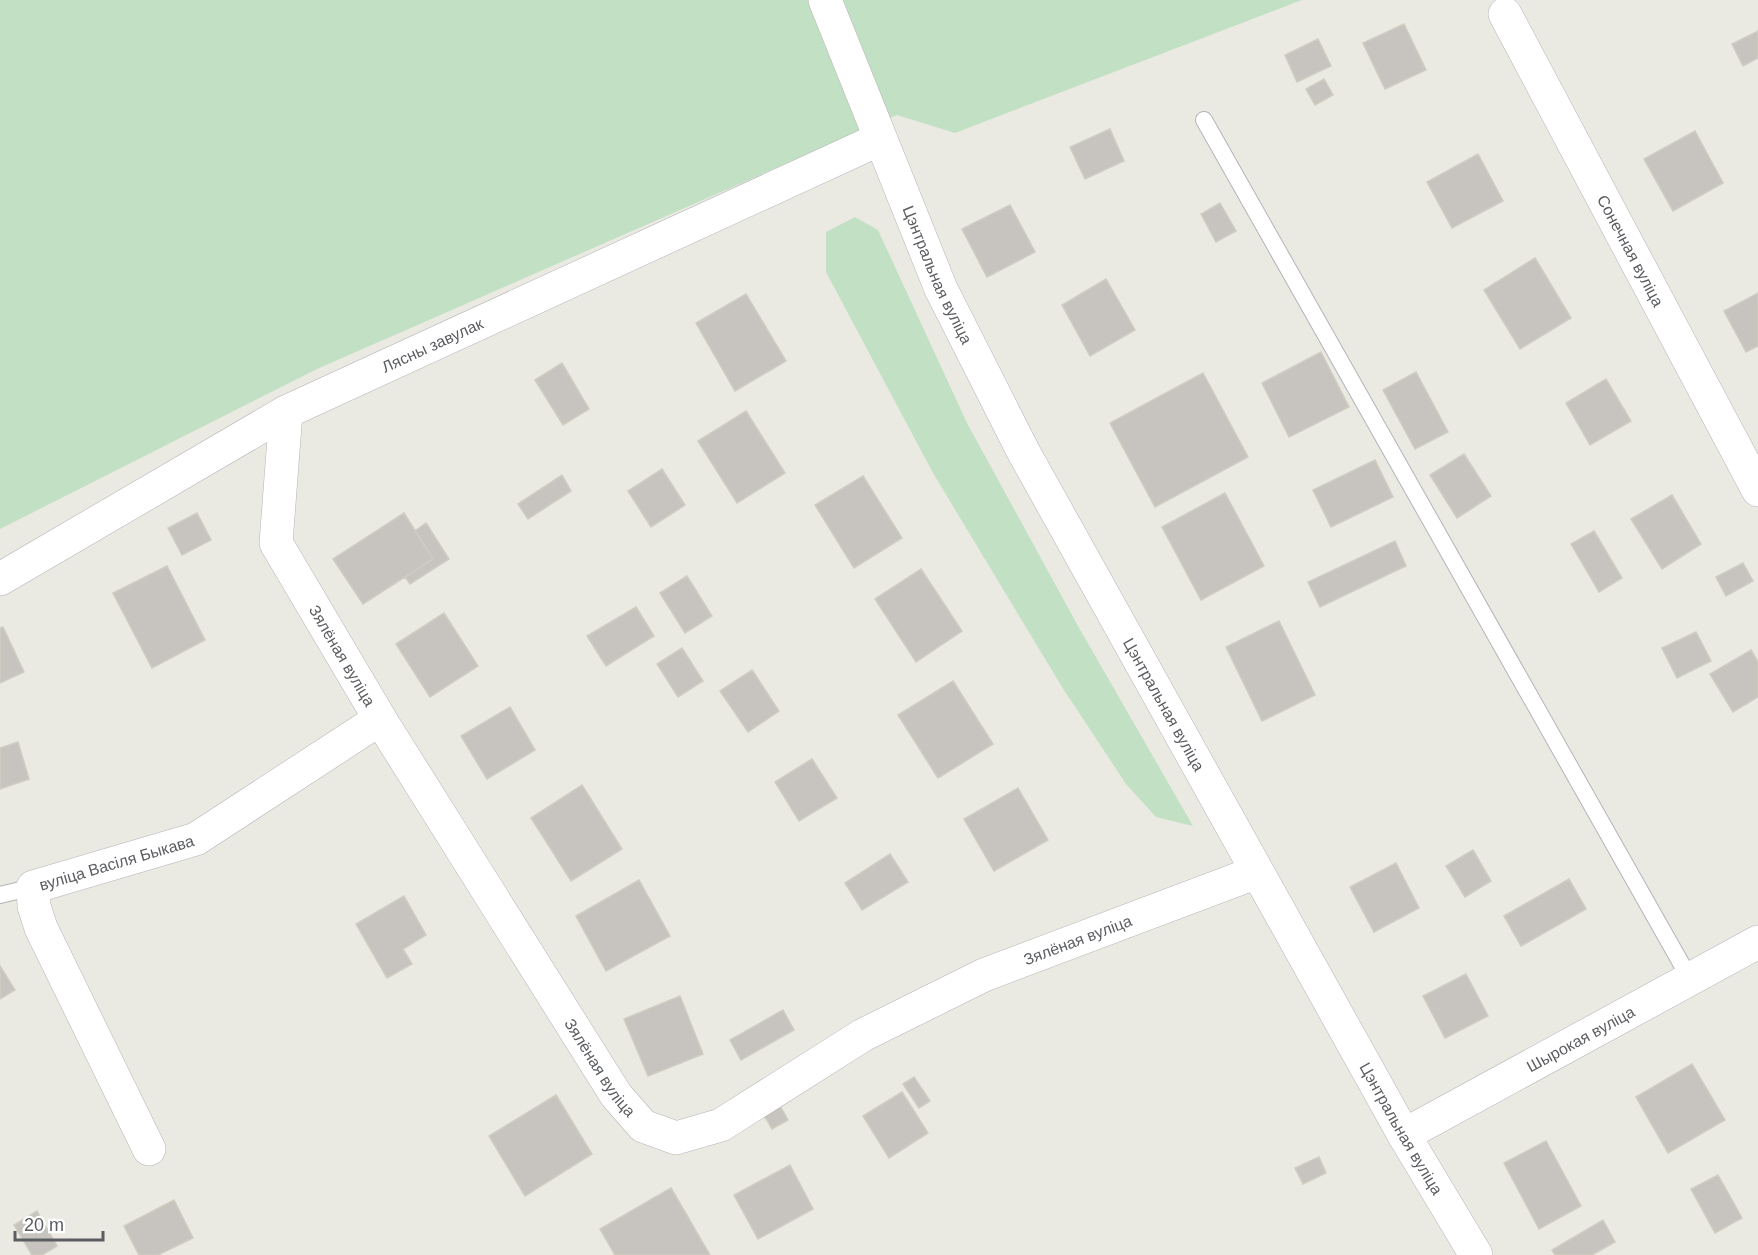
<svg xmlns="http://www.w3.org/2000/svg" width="1758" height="1255" font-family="Helvetica,sans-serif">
	<rect width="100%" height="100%" fill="#ebeae2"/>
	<path fill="#c2e0c3" d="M0 0H1302L955 133 897 115 317 369 0 529Z
		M855 217 878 230 967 423 1078 626 1193 826 1156 817 1126 784 1062 687 933 473 826 272V232Z"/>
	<path fill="#c7c4bf" stroke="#cfccc1" stroke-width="1.5" d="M1404 24 1426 70 1385 89 1363 43Z
		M1758 31V58L1743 66 1732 44Z
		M1318 39 1331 66 1297 82 1285 55Z
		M1324 79 1333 95 1315 105 1306 89Z
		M1110 129 1124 161 1085 179 1070 147Z
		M1695 131 1723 183 1673 211 1644 159Z
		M1478 154 1503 201 1452 228 1427 182Z
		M1220 203 1236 231 1216 242 1201 214Z
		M1010 205 1035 252 987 277 962 229Z
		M1535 258 1571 318 1520 349 1484 290Z
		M1106 279 1135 330 1090 356 1062 305Z
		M1758 293V346L1746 352 1724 311Z
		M746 294 786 361 735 391 696 323Z
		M1321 352 1349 407 1289 437 1262 383Z
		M562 363 589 409 563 425 535 380Z
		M1416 372 1448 432 1415 449 1383 390Z
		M1203 373 1248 457 1155 507 1110 423Z
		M1606 379 1631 421 1590 445 1566 403Z
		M746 411 785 473 737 503 698 441Z
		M1464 454 1491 496 1457 518 1430 475Z
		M1375 460 1393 497 1331 527 1313 490Z
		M662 469 685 505 651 527 628 491Z
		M562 475 571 491 528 519 518 504Z
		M863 476 902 538 854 568 815 505Z
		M1225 493 1264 566 1201 600 1162 527Z
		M1672 495 1701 544 1662 569 1631 519Z
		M197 513 211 540 182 555 168 528Z
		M404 513 433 559 363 604 333 559Z
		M426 523 449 559 410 584 405 577 433 559 415 531Z
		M1594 531 1622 578 1599 592 1571 544Z
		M1395 541 1406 566 1320 607 1308 582Z
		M1743 563 1753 581 1726 596 1716 577Z
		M167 566 205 640 152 668 113 593Z
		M921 569 962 631 916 662 875 599Z
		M687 576 712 616 685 633 660 593Z
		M636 607 654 636 606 666 587 636Z
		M444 613 478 666 430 697 396 644Z
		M1279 621 1315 695 1262 721 1226 647Z
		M3 627 24 672 0 683V628Z
		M1696 632 1711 661 1677 678 1662 648Z
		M682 648 703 681 678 697 657 664Z
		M1751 650 1758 662V697L1733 712 1710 674Z
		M752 670 779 711 748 732 720 691Z
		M953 681 993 744 938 778 898 715Z
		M510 707 535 750 487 779 461 736Z
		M18 742 29 779 0 789V748Z
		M812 759 837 798 799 821 775 782Z
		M582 785 622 849 571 881 531 818Z
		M1018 788 1048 840 994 871 964 819Z
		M1473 850 1491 881 1465 897 1446 866Z
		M890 854 908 882 862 910 845 883Z
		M1396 863 1419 908 1374 932 1350 887Z
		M1569 879 1586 909 1521 946 1504 916Z
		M639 880 670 936 606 971 576 916Z
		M404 896 426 935 403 949 412 964 387 978 356 924Z
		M0 966 15 990 0 999Z
		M1466 974 1488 1016 1445 1038 1423 996Z
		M680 996 703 1054 648 1076 624 1019Z
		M783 1010 794 1030 741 1060 730 1040Z
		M1692 1064 1725 1120 1668 1153 1636 1097Z
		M914 1077 930 1101 919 1108 903 1084Z
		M902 1092 928 1133 889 1158 863 1116Z
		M556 1095 592 1154 525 1196 489 1136Z
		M780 1106 788 1120 772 1129 764 1115Z
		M1546 1141 1581 1206 1539 1229 1504 1163Z
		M1319 1157 1326 1173 1303 1184 1295 1168Z
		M790 1165 813 1209 758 1239 734 1195Z
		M1718 1175 1742 1218 1715 1233 1691 1189Z
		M671 1188 710 1255H615L600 1229Z
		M174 1200 193 1238 158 1255H139L124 1226Z
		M37 1211 57 1246 42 1255H32L14 1225Z
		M1603 1220 1615 1242 1592 1255H1555L1552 1250Z"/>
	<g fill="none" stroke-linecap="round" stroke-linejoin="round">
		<g stroke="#b3b4b8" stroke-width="18">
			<path id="lane" d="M1204 120 1690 979
				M0 895 33 887"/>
		</g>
		<g stroke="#b3b4b8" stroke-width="34">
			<g id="street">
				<path id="s1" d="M825 0 941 289 1023 451 1404 1135 1476 1255"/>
				<path id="s2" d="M1505 14 1758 490"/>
				<path id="s3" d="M286 412 276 543 380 719 616 1095 643 1126 676 1138 721 1125 863 1035 984 975 1257 872"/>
				<path id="s4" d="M0 579 286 412 880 139"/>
				<path id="s5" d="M1404 1135 1758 942"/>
				<path id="s6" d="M149 1149 41 928 34 906 33 887 196 839 380 719"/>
			</g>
		</g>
		<use href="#lane" stroke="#fff" stroke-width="16"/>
		<use href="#street" stroke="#fff" stroke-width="33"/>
	</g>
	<g text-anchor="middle" stroke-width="4.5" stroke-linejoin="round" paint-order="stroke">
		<g font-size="16" fill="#5b5d61" stroke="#fff">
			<text dy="6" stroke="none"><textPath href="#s2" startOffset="268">Сонечная вуліца</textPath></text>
			<text dy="6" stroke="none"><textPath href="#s1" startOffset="297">Цэнтральная вуліца</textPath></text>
			<text dy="6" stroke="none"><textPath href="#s4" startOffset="492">Лясны завулак</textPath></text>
			<text dy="6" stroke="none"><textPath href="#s3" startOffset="262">Зялёная вуліца</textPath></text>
			<text dy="6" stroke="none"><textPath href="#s1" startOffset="783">Цэнтральная вуліца</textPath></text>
			<text dy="6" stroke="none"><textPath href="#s6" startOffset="375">вуліца Васіля Быкава</textPath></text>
			<text dy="6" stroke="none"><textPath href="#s3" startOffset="1306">Зялёная вуліца</textPath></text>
			<text dy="6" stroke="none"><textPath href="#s5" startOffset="201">Шырокая вуліца</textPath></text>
			<text dy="6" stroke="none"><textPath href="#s3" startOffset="748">Зялёная вуліца</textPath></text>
			<text dy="6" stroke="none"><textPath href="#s1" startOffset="1269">Цэнтральная вуліца</textPath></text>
		</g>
	</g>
	<path d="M15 1231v9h88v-9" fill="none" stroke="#5b5d61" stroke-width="3"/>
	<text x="24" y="1231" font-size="18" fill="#5b5d61" stroke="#ffffff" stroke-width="4.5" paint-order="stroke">20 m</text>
</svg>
